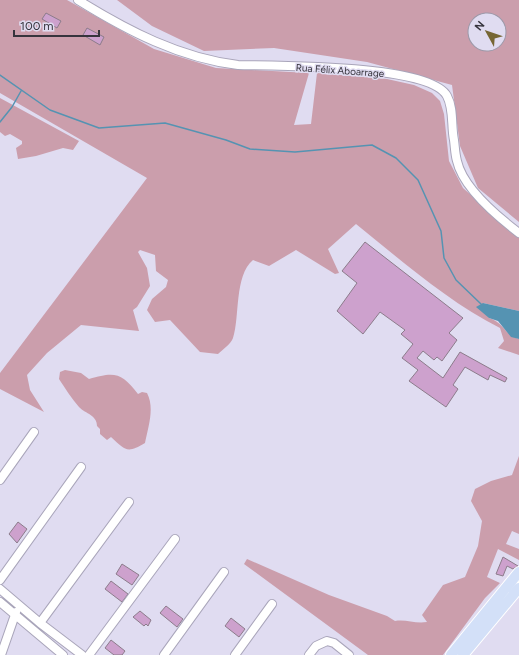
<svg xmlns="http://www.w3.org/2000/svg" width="519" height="655" font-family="Figtree,sans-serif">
	<rect width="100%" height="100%" fill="#e0dcf1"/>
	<path fill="#cb9eac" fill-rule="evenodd" d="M0 0H67L154 49 216 68 309 73 294 125 311 124 317 73 387 79 414 85 432 93 440 101 444 114 449 161 463 188 519 238V311L483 303 489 318C505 323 504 335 519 339V355L498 348 504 341 500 328C447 301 402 261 356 224L328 249 339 273 335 274 296 250 269 266 253 260C234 276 240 317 233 338 231 344 222 350 218 354L200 352 170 320 155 322 147 310 152 299 166 287 168 280 156 271 155 255 140 250 138 252 147 268 150 286 137 307 133 310 139 331 81 325 47 353 27 375 30 390 44 412 0 389V373L147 178 0 93Z
		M117 0H519V222L478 188 460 146 452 85 367 62 274 48 204 51 152 26ZM475 20H499V44H475Z
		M0 98 79 141 73 150 63 148 36 156 18 159 16 148 22 144V141L10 134 5 136 0 132Z
		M65 370 81 373 89 379C115 371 122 373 138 394L142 392 147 393C155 408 148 427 145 443 127 454 125 450 111 437L107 440 100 434V429L97 426C97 415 86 414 79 407 72 399 65 388 59 379L60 372Z
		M519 456V534L512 531 506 544 519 549V560L498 549 487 577 500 583 485 598 443 655H368L244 564 247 559 329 595 387 616 395 621C406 619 415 624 427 622L422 615 443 585 465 577 478 546 482 521 471 501 475 489 491 481 512 475Z"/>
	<path fill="#5593b2" d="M483 303 519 311V339L511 337 498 321 489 318 476 307Z"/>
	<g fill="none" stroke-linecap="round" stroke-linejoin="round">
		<path stroke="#5593b2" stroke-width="1.5" d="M0 75 50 110 99 128 165 123 226 140 250 149 295 152 372 145 396 158 418 180 441 231 444 258 456 280 481 304
			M0 122 12 107 21 91"/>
	</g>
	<path fill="#cda1cd" stroke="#8c7c8b" d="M46 13 61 21 57 28 42 19Z
		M87 28 104 37 100 45 83 35Z
		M365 242 463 318 449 333 457 340 442 361 437 357 434 360 423 351 417 358 443 378 460 352 507 378 505 382 490 375 488 380 465 367 453 385 458 389 446 407 409 381 418 370 402 358 413 344 401 334 405 330 380 312 363 334 337 311 357 283 342 271Z
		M18 522 27 529 17 543 9 534Z
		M503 557 518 566 513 569 507 566 503 576 496 574Z
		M122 564 139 575 132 585 116 574Z
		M111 581 128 594 122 602 105 589Z
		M166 606 183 619 177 627 160 613Z
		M140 611 151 620 148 626 146 624 144 626 133 617Z
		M231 618 245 629 239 637 225 626Z
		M111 640 125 651 122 655H114L105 648Z"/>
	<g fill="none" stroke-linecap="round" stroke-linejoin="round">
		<g stroke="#a9a5ba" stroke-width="10">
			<path id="minor" d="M78 0C128 31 180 58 238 65 275 66 430 64 447 96 454 109 451 126 454 140 455 147 455 154 457 161 463 188 498 217 519 233
				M0 480 34 432
				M0 580 81 467
				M0 589 40 623 82 655
				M0 602 63 655
				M40 623 129 502
				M1 655 16 612
				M89 655 175 539
				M164 655 224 572
				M235 655 272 604
				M309 655 316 646 327 641 334 643 349 655"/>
		</g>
		<g stroke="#fff" stroke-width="12">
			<path id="major" d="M451 655 519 572
				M463 655 519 588"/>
		</g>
		<use href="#minor" stroke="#fff" stroke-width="8"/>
		<use href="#major" stroke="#d3e0f8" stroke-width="10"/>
	</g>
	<g text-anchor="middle" stroke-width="3" stroke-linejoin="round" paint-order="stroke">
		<g font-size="10" fill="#36343d" stroke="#e0dcf1">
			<text transform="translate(340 70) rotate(4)" y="4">Rua Félix Aboarrage</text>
		</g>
	</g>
	<g transform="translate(487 32) rotate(310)"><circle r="19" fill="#e0dcf1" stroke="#9c99a9"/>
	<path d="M0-3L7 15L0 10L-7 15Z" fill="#766634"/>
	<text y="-6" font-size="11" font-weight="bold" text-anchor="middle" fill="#36343d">N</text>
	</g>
	<path d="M14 30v6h85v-6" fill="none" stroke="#36343d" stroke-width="2"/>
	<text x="20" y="30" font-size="12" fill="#36343d" stroke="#e0dcf1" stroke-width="3" paint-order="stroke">100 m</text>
</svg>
